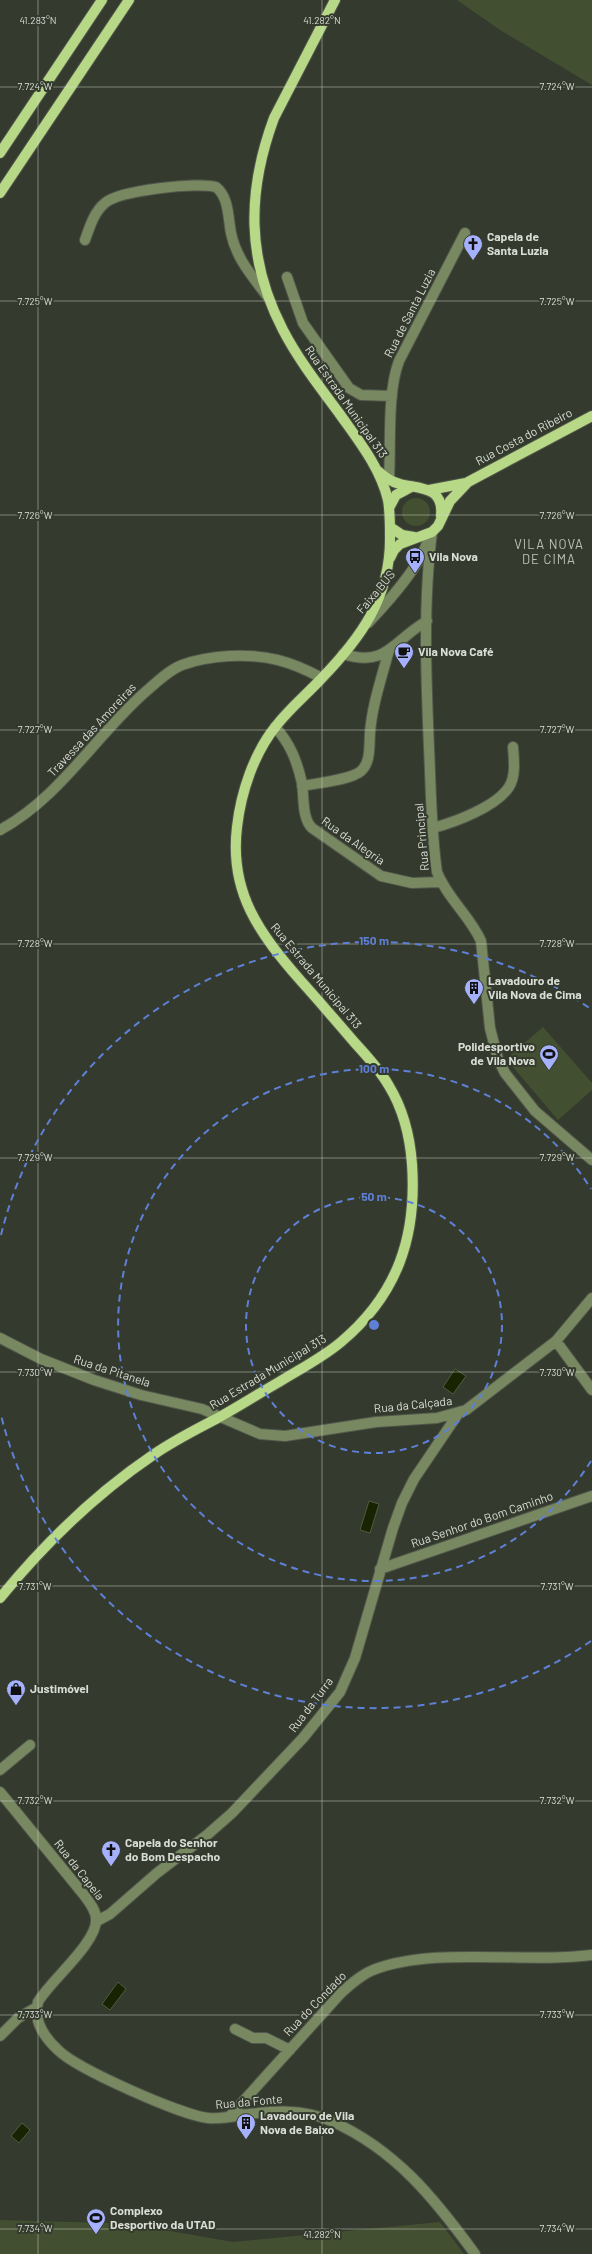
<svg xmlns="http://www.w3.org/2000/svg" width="592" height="2254" font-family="Barlow,sans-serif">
	<rect width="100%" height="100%" fill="#343a2d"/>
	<path fill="#434f31" d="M457 0H592V85L500 30Z
		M402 512a14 14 0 1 1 28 0a14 14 0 1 1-28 0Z
		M543 1027 592 1083V1090L558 1120 506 1059Z
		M0 2220 107 2223 153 2228 233 2242 440 2222 464 2254H0Z"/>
	<path fill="#182301" stroke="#525b41" d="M455 1369 466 1376 453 1394 443 1387Z
		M369 1501 379 1504 370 1533 360 1530Z
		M118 1982 126 1989 110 2010 102 2004Z
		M22 2123 30 2130 19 2143 11 2136Z"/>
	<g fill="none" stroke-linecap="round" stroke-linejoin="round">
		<g stroke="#52574b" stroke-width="12">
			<path id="minor" d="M85 240C90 226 94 212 105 203 120 190 198 182 216 187 229 197 228 218 231 233 236 258 252 276 267 296
				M287 277 303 323 349 388 361 395 392 396
				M389 480C391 445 387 392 399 361L465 233
				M432 532C423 603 426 676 429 748 431 789 431 831 437 872 447 898 470 916 481 941L490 1028 498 1059 505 1073 535 1111 592 1160
				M368 623C387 603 418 569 427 543
				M343 654C388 668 393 640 427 621
				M275 727C290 743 297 761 302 783 304 796 302 819 312 828L381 876 412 883 440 882
				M302 786C317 783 351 780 361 771 371 762 369 746 370 733 372 705 382 677 389 650
				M433 828C455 822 496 807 509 787 516 776 514 760 513 747
				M0 830C59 798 94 738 143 694 155 684 167 671 182 665 198 659 212 657 229 656 266 654 290 661 322 678
				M0 1338 41 1359 94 1380 141 1395 202 1409 260 1434 285 1436 376 1422 437 1418 466 1410 556 1341 592 1298
				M556 1341 592 1390
				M380 1569 592 1496
				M0 1770 30 1745
				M0 1792 84 1895C89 1902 96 1910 96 1919 98 1942 49 1982 38 2002 33 2021 45 2038 58 2050 77 2069 181 2115 208 2118 219 2119 231 2117 241 2115 272 2111 301 2108 331 2121 395 2149 435 2199 475 2254
				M97 1921 110 1914 157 1873 207 1835 232 1813 303 1738 340 1692 355 1658 393 1528 402 1503 414 1479 458 1414
				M235 2029 253 2038H266L290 2050
				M0 2036 18 2018 37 2007
				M229 2117 341 1993C351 1984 361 1975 373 1970 435 1946 524 1964 592 1955"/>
		</g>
		<g stroke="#52574b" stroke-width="12">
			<path id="major" d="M0 153 102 0
				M0 193 129 0
				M378 471C385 477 391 482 400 484 420 489 444 486 441 516
				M429 490 466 483
				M389 508 396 495 411 487
				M390 527 402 535 414 537
				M390 558 394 550 400 544 432 532 438 526 450 501 468 482 592 416
				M0 1598C45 1543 94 1495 153 1455 173 1441 195 1430 216 1419 238 1407 258 1394 279 1382 300 1369 322 1358 341 1342 398 1294 417 1236 412 1164 410 1137 403 1109 389 1086 380 1070 367 1056 355 1043 337 1022 319 1001 301 981 260 934 229 893 237 827 241 792 254 753 276 726 289 709 306 695 320 680 361 638 391 597 390 536 390 524 390 512 388 500 380 467 358 440 339 413 319 386 298 359 283 330 246 259 247 191 274 118L335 0"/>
		</g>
		<use href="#minor" stroke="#788861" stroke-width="10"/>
		<use href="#major" stroke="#b7d886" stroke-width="10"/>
	</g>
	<path fill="none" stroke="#d9ddd5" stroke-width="1" stroke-opacity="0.45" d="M38 0V2254M322 0V2254M0 87H592M0 301H592M0 515H592M0 730H592M0 944H592M0 1158H592M0 1372H592M0 1586H592M0 1801H592M0 2015H592M0 2229H592"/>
	<g fill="none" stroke="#5f80d7" stroke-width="2" stroke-dasharray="7 5">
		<circle cx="374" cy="1325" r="128"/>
		<path d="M591 1461A256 256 0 1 1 591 1189"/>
		<path d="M591 1641A384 384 0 0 1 1 1415M1 1235A384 384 0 0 1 591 1009"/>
	</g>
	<defs>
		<g id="church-pin" transform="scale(1)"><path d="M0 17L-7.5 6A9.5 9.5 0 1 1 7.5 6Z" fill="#a5b1fc" stroke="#343a2d"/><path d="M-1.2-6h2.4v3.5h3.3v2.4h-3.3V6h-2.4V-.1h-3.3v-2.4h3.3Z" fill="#111"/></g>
		<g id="bus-pin" transform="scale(1)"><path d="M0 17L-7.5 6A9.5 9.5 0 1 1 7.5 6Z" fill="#a5b1fc" stroke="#343a2d"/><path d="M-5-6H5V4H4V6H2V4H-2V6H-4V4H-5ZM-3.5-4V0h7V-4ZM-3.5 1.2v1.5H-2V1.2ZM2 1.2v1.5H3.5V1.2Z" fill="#111"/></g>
		<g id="cafe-pin" transform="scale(1)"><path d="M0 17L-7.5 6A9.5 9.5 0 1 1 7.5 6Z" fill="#a5b1fc" stroke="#343a2d"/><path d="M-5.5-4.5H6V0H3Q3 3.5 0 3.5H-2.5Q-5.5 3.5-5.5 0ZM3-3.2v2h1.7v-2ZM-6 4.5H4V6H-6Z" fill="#111"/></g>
		<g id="building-pin" transform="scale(1)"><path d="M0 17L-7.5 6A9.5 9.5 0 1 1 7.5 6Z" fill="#a5b1fc" stroke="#343a2d"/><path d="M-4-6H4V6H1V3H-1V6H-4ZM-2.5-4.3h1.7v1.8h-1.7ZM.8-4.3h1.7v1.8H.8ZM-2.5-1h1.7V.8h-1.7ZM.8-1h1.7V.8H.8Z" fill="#111"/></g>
		<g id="stadium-pin" transform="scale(1)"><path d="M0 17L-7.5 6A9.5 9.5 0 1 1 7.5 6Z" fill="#a5b1fc" stroke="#343a2d"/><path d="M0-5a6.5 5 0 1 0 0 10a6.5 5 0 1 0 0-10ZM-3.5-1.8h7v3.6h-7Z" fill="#111"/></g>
		<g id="shop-pin" transform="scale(1)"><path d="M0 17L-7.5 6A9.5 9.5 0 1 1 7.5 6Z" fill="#a5b1fc" stroke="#343a2d"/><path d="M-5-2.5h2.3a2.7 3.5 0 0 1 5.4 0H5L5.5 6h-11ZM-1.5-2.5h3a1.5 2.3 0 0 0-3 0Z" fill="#111"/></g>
	</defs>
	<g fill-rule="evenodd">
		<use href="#church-pin" x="473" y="244"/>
		<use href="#bus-pin" x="415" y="557"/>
		<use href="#cafe-pin" x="404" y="652"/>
		<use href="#building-pin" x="474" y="988"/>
		<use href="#stadium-pin" x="549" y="1054"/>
		<use href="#shop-pin" x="16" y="1689"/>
		<use href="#church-pin" x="111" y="1850"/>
		<use href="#building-pin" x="246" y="2123"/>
		<use href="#stadium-pin" x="96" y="2218"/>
	</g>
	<g text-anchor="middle" stroke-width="4" stroke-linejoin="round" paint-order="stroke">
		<g font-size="12" font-weight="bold" fill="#d9ddd5" stroke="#343a2d" text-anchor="start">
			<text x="487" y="241">Capela de<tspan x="487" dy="14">Santa Luzia</tspan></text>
			<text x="429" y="561">Vila Nova</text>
			<text x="418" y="656">Vila Nova Café</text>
			<text x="488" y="985">Lavadouro de<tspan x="488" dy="14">Vila Nova de Cima</tspan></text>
			<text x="535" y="1051" text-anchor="end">Polidesportivo<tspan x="535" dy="14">de Vila Nova</tspan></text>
			<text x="30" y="1693">Justimóvel</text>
			<text x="125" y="1847">Capela do Senhor<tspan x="125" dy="14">do Bom Despacho</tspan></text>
			<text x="260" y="2120">Lavadouro de Vila<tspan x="260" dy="14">Nova de Baixo</tspan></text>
			<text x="110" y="2215">Complexo<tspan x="110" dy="14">Desportivo da UTAD</tspan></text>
		</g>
		<g font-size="12" fill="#d9ddd5" stroke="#343a2d">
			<text transform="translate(410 313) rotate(-63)" y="4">Rua de Santa Luzia</text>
			<text transform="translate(346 402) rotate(55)" y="4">Rua Estrada Municipal 313</text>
			<text transform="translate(524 437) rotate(-28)" y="4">Rua Costa do Ribeiro</text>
			<text transform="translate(376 592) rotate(-50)" y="4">Faixa BUS</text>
			<text transform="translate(92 730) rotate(-47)" y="4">Travessa das Amoreiras</text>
			<text transform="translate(422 837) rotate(-95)" y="4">Rua Principal</text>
			<text transform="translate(353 841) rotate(35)" y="4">Rua da Alegria</text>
			<text transform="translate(316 976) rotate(50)" y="4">Rua Estrada Municipal 313</text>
			<text transform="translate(112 1371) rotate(18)" y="4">Rua da Pitanela</text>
			<text transform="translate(268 1372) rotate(-31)" y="4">Rua Estrada Municipal 313</text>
			<text transform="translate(413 1405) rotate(-6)" y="4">Rua da Calçada</text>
			<text transform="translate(482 1520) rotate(-19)" y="4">Rua Senhor do Bom Caminho</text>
			<text transform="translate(311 1705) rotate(-53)" y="4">Rua da Turra</text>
			<text transform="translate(79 1870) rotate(52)" y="4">Rua da Capela</text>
			<text transform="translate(315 2004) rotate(-46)" y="4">Rua do Condado</text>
			<text transform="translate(249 2102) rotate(-5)" y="4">Rua da Fonte</text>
		</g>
		<g font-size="13" letter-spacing="1" fill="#bac1b1" stroke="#343a2d">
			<text x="549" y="549">VILA NOVA<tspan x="549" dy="15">DE CIMA</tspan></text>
		</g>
	</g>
	<g font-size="10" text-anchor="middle" fill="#d9ddd5" stroke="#343a2d" stroke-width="4" stroke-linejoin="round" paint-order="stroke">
		<text x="38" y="24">41.283°N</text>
		<text x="322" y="24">41.282°N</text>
		<text x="557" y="90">7.724°W</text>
		<text x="35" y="90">7.724°W</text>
		<text x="557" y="305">7.725°W</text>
		<text x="35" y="305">7.725°W</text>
		<text x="557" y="519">7.726°W</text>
		<text x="35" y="519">7.726°W</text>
		<text x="557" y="733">7.727°W</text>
		<text x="35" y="733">7.727°W</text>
		<text x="557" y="947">7.728°W</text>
		<text x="35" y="947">7.728°W</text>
		<text x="35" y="1161">7.729°W</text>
		<text x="557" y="1161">7.729°W</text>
		<text x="35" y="1376">7.730°W</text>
		<text x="557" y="1376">7.730°W</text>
		<text x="35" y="1590">7.731°W</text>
		<text x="557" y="1590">7.731°W</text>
		<text x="35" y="1804">7.732°W</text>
		<text x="557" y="1804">7.732°W</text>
		<text x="35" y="2018">7.733°W</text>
		<text x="557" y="2018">7.733°W</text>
		<text x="557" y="2232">7.734°W</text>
		<text x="35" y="2232">7.734°W</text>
		<text x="322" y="2238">41.282°N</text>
	</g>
	<circle cx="374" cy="1325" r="6" fill="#5f80d7" stroke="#343a2d" stroke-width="2"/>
	<g font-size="12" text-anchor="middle" font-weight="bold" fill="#5f80d7" stroke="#343a2d" stroke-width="4" stroke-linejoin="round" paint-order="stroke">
		<text x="374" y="945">150 m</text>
		<text x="374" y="1073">100 m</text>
		<text x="374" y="1201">50 m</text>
	</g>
</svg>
